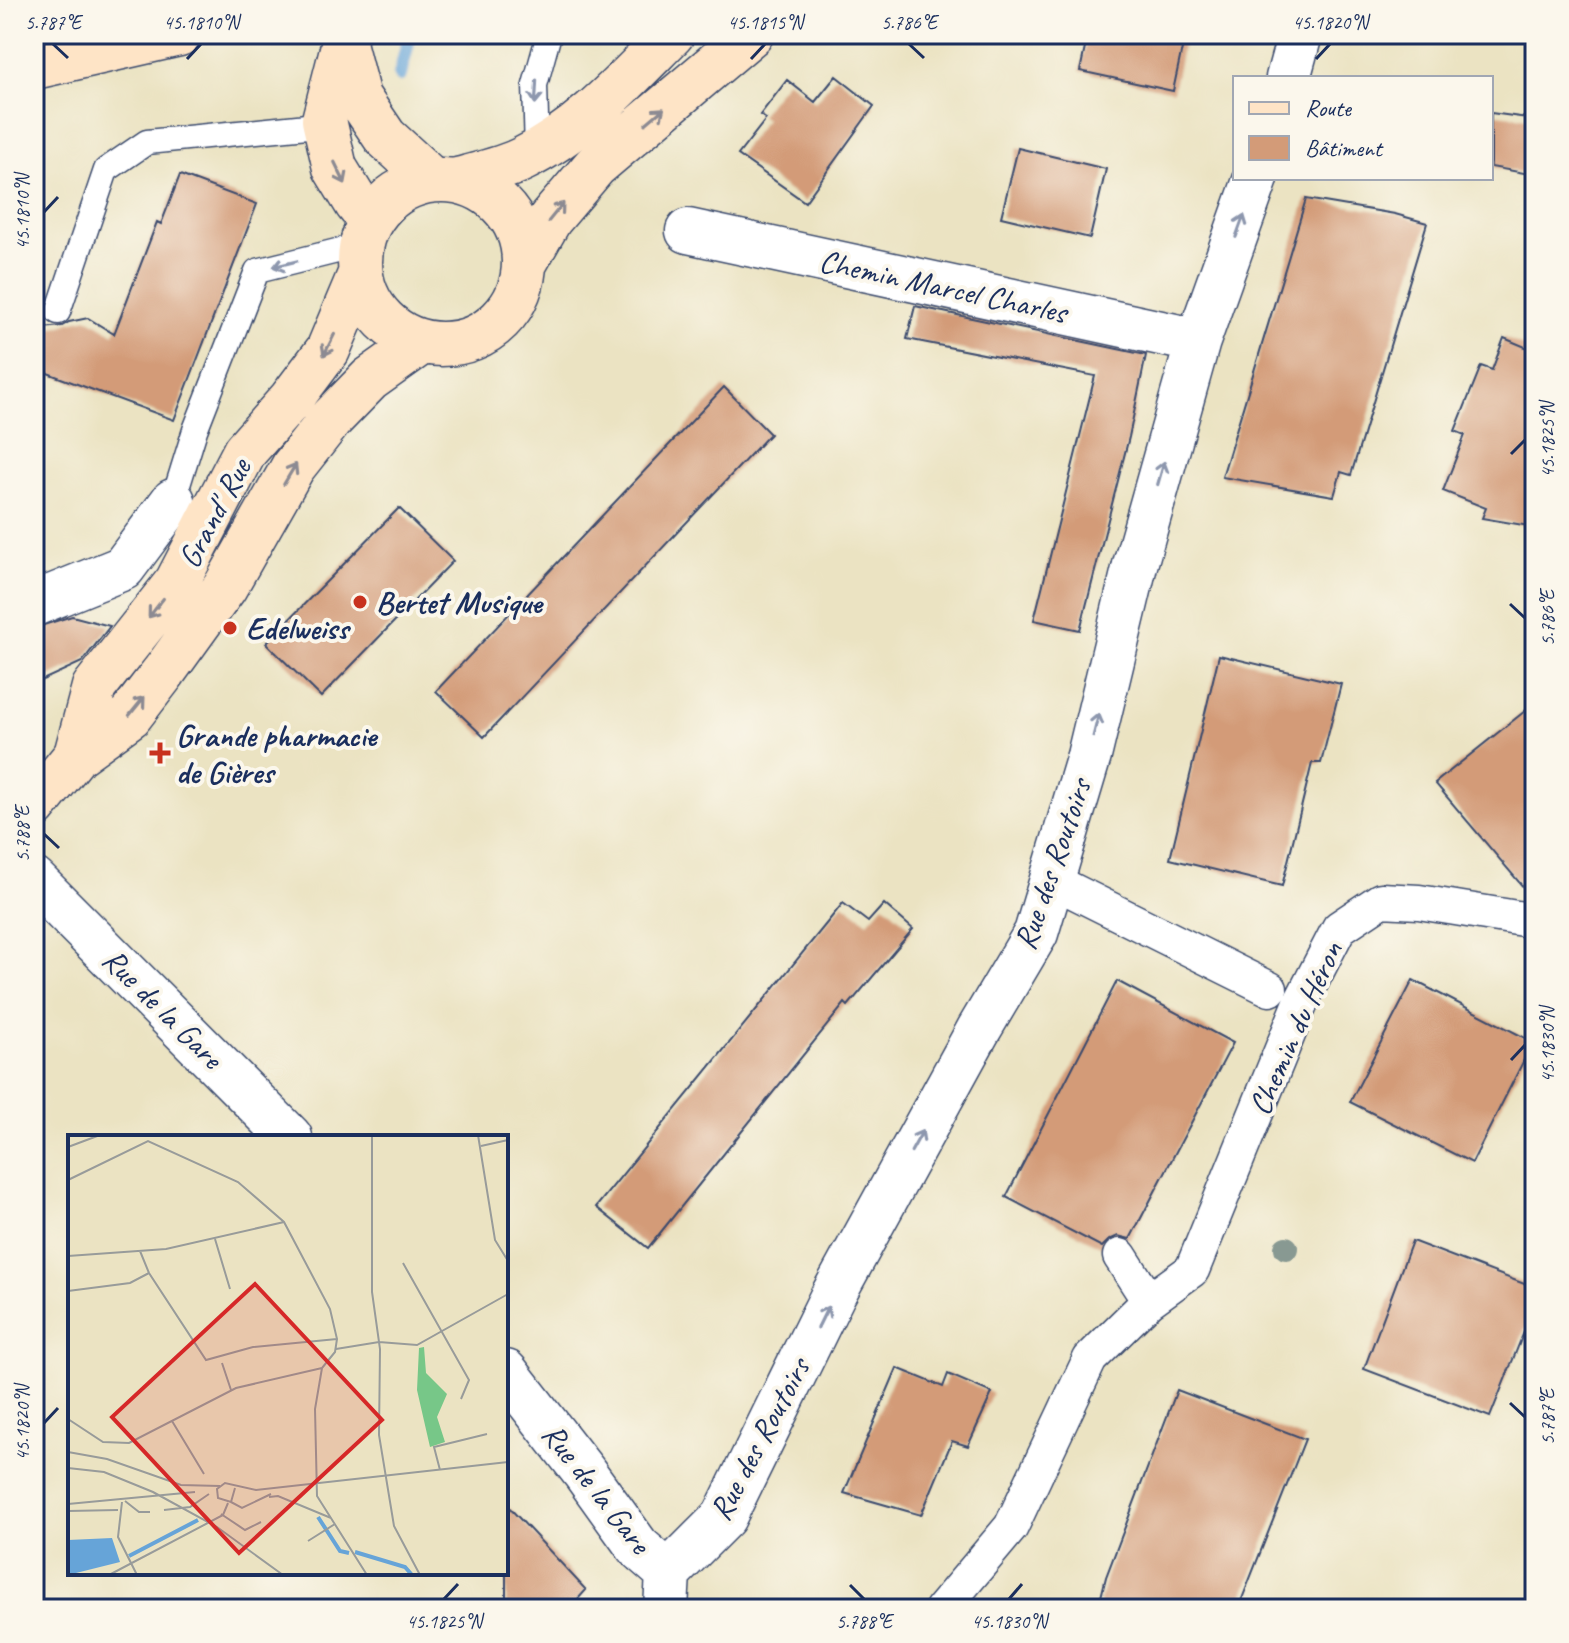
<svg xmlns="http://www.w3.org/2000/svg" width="1569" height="1643" font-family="Caveat,sans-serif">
	<rect width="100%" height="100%" fill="#fbf7ec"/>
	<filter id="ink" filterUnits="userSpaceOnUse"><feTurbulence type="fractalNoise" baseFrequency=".0125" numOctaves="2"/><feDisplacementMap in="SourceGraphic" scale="16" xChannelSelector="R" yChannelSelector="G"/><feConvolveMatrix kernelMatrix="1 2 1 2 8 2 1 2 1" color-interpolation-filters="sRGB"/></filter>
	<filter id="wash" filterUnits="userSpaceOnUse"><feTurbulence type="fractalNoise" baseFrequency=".006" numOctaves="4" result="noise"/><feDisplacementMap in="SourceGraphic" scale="32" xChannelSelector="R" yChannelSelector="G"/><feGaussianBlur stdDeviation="1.8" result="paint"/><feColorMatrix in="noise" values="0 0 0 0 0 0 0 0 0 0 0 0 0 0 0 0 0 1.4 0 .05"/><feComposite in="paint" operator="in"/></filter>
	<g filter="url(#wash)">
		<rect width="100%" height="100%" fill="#ebe3c2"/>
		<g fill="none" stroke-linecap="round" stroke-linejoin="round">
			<path stroke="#66a4d8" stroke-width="14" d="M400 75 410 34"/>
		</g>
		<g id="blocks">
			<path fill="#d39b78" d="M1088 34H1185L1173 91 1080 71Z
				M836 76 874 106 805 202 738 155 766 119 760 115 787 80 815 102Z
				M1491 113 1535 119V175L1491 167Z
				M1018 148 1106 169 1090 238 1001 217Z
				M180 175 257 204 174 420 34 368V329L62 326 69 322 88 318 114 334 157 222 161 224Z
				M1306 199 1395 214 1427 223 1351 475 1341 472 1334 496 1222 477Z
				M915 306 1146 355 1129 437 1080 630 1034 620 1095 376 907 339Z
				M1504 338 1535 351V527L1482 518 1486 508 1443 491 1465 435 1455 431 1481 366 1492 370Z
				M724 387 770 434 484 737 436 691Z
				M399 508 453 561 321 697 266 643Z
				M72 616 110 626 82 662 34 684V628Z
				M1219 655 1341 684 1321 763H1312L1282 886 1170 859Z
				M1535 703V901L1435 783Z
				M843 903 868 922 884 904 913 929 848 1006 845 1003 648 1248 596 1207Z
				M1413 980 1533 1042 1472 1163 1350 1102Z
				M1117 981 1233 1043 1130 1239 1118 1236 1109 1240 1102 1247 1006 1197Z
				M1412 1241 1535 1288V1304L1490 1417 1364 1369Z
				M897 1368 943 1387 948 1374 992 1393 968 1446 952 1441 921 1515 844 1493Z
				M1177 1390 1305 1439 1238 1609H1098L1106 1577Z
				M506 1504 586 1590 569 1609H506Z"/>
		</g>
	</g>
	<g filter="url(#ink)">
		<use href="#blocks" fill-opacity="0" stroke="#3a4a6d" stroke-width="2"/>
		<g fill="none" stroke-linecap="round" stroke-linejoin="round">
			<g stroke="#3a4a6d" stroke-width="27">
				<path id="service" d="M537 151 535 85 549 34
					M58 312 106 170 147 142 307 126 332 114
					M175 510 173 501 195 430 257 271 361 245"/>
			</g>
			<g stroke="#3a4a6d" stroke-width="37">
				<path id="pedestrian" d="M1051 880 1270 989
					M1120 1256 1149 1301
					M942 1609 1011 1527 1090 1359 1149 1301 1192 1270 1302 1000 1339 928 1381 900 1419 902 1535 921"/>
			</g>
			<g stroke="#3a4a6d" stroke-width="47">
				<path id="minor" d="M1288 78 1300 34
					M688 231 1198 341
					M34 604 123 568 173 501
					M34 880 290 1137
					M506 1372 584 1472 638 1547 668 1573 666 1609
					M668 1573 724 1517 833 1295 978 1031 1036 933 1089 756 1135 565 1198 341 1256 178"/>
			</g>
			<g stroke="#3a4a6d" stroke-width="47">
				<path id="secondary" d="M346 34 324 120 335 168 357 204 370 220
					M345 47 358 97 385 137 431 179
					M34 67 179 34
					M458 180C479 174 503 169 523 159 581 131 627 79 672 34
					M360 262a82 82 0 1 1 164 0a82 82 0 1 1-164 0Z
					M525 263 550 219 595 166 751 34
					M76 755 94 687 177 582 245 451 291 399 328 350 360 274
					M34 807 76 755 130 716 163 673 225 587 293 467 331 419 370 379 422 342"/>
			</g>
			<use href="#service" stroke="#fff" stroke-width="24"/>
			<use href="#pedestrian" stroke="#fff" stroke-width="34"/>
			<use href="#minor" stroke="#fff" stroke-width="44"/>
			<use href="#secondary" stroke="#fee4c6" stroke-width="44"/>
		</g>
		<circle fill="#889992" cx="1286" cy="1248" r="12"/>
		<defs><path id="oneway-shaft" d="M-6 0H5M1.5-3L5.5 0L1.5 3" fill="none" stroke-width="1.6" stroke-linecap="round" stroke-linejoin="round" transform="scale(2)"/></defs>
		<g stroke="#8d97ae">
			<use href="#oneway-shaft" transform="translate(536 92) rotate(93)"/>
			<use href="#oneway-shaft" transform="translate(1240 226) rotate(-70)"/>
			<use href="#oneway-shaft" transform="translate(285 264) rotate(166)"/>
			<use href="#oneway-shaft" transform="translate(1161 473) rotate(-74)"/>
			<use href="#oneway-shaft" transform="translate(1096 725) rotate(-76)"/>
			<use href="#oneway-shaft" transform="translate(917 1141) rotate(-61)"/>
			<use href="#oneway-shaft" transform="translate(823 1317) rotate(-64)"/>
		</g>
		<g stroke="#8c8a92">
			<use href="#oneway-shaft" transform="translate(655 116) rotate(-40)"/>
			<use href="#oneway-shaft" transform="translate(340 173) rotate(64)"/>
			<use href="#oneway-shaft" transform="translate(556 212) rotate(-51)"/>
			<use href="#oneway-shaft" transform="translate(329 345) rotate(117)"/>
			<use href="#oneway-shaft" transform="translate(290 474) rotate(-59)"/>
			<use href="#oneway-shaft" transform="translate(156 608) rotate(128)"/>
			<use href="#oneway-shaft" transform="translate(137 706) rotate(-51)"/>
		</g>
	</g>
	<path fill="none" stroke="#1b2f5e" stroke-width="3" d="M53 44 68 58M909 44 924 58M187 59 201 44M751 59 765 44M1316 59 1330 44M44 212 58 197M1511 454 1525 440M1510 604 1525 618M44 834 59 848M1511 1060 1525 1045M1510 1403 1525 1417M44 1423 58 1408M850 1585 864 1599M444 1599 458 1584M1009 1599 1022 1584"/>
	<g fill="#c8321e" stroke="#fbf7ec" stroke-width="3">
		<circle cx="360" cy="602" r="8"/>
		<circle cx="230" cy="628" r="8"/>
		<path d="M156 741h8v8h8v8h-8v8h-8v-8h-8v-8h8z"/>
	</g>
	<g text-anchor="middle" stroke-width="8" stroke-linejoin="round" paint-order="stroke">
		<g font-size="32" fill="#1b2f5e" stroke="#fbf7ec">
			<text transform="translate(943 286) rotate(12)" y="11">Chemin Marcel Charles</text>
			<text transform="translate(214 513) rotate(-62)" y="11">Grand' Rue</text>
			<text transform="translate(1052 864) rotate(-71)" y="11">Rue des Routoirs</text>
			<text transform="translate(163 1008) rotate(45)" y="11">Rue de la Gare</text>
			<text transform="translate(1295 1028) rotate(-66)" y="11">Chemin du Héron</text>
			<text transform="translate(759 1439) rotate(-62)" y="11">Rue des Routoirs</text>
			<text transform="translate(597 1488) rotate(52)" y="11">Rue de la Gare</text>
		</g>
		<g font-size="32" font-weight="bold" fill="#1b2f5e" stroke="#fbf7ec" text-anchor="start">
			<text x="376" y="613">Bertet Musique</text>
			<text x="246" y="639">Edelweiss</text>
			<text x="176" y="746">Grande pharmacie<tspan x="176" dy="37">de Gières</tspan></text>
		</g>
	</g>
	<g transform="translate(68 1135)">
		<rect width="440" height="440" fill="#ebe3c2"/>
		<path d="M356 212 358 238 379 259 369 282 377 307 362 312 349 255 351 213Z" fill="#77c788"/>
		<path d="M44 403 52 427 0 440V405Z" fill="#66a4d8"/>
		<path fill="none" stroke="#66a4d8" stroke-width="4" d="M250 382 272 416 281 418M287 417 337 432 344 440M61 421 130 385"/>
		<path fill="none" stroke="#989b9a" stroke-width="2" d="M304 0V157L312 214 311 300 326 391 352 440M410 0 427 105 440 126M413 11 440 5M0 12 32 0M0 45 80 6 170 47 216 87 262 174 269 204 267 217 254 233 247 274 249 361 299 440M147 104 162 154M72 116 81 138 138 225 185 212 269 204M0 121 98 114 216 87M335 128 401 245 393 264M0 156 62 148 81 138M268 214 311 207 349 210 440 159M154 228 163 255M0 284 35 307 61 308 168 253 254 233M104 286 136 339M0 317 39 324 113 350 152 351M0 333 36 337 85 357 149 392 215 440M372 335 366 312 419 299M167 353 163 367 150 363 149 354 157 348 188 355 440 327M201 362 210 361 263 383M57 366 71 377H82M54 367 50 402 69 440M163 367 174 373 203 359M0 369 127 357M96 375 122 372 141 359M0 376 50 375M153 379 177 395 193 387M240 406 267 389M41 440 155 380 160 368"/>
		<path fill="#d62828" fill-opacity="0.15" stroke="#d62828" stroke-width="4" d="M187 149 314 285 171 418 44 282Z"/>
		<rect width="440" height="440" fill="none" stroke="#1b2f5e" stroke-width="4"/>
	</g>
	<rect width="1569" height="1643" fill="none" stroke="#fbf7ec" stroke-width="88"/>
	<rect x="1233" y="76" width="260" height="104" fill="#fbf7ec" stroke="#a1a7b3" stroke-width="2"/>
	<rect x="1249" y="102" width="40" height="12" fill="#fee4c6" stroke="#a1a7b3" stroke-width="2"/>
	<text x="1305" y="116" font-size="24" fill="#1b2f5e">Route</text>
	<rect x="1249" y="136" width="40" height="24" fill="#d39b78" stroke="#a1a7b3" stroke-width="2"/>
	<text x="1305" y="156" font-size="24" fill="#1b2f5e">Bâtiment</text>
	<rect x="44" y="44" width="1481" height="1555" fill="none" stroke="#1b2f5e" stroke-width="3"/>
	<g font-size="20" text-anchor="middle" fill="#1b2f5e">
		<text x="53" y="29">5.787°E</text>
		<text x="201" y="29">45.1810°N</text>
		<text x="765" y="29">45.1815°N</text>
		<text x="909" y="29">5.786°E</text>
		<text x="1330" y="29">45.1820°N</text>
		<text transform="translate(22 212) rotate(-90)" y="7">45.1810°N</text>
		<text transform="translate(1547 440) rotate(-90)" y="7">45.1825°N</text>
		<text transform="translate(1547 618) rotate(-90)" y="7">5.786°E</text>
		<text transform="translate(22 834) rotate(-90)" y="7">5.788°E</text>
		<text transform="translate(1547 1045) rotate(-90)" y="7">45.1830°N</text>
		<text transform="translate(1547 1417) rotate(-90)" y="7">5.787°E</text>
		<text transform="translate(22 1423) rotate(-90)" y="7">45.1820°N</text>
		<text x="444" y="1628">45.1825°N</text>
		<text x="864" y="1628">5.788°E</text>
		<text x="1009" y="1628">45.1830°N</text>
	</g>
</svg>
